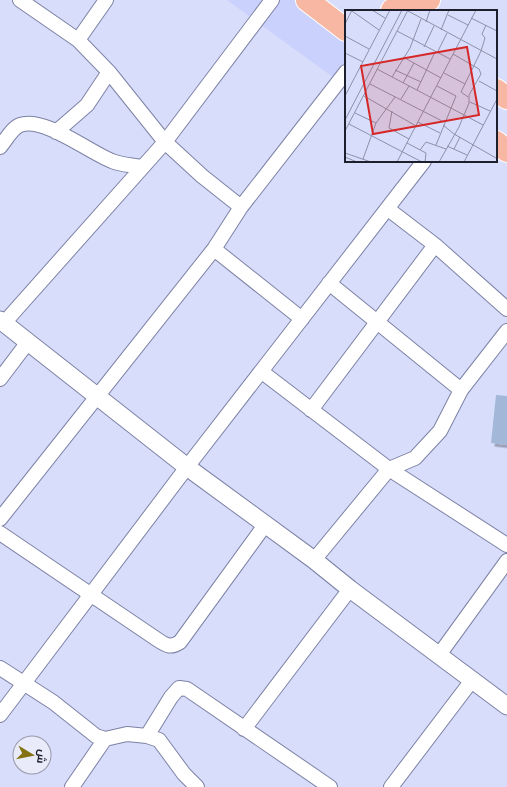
<svg xmlns="http://www.w3.org/2000/svg" width="507" height="787" font-family="'Roboto Serif',Cairo,serif">
	<defs>
		<filter id="shadow"><feDropShadow dx="3.5" dy="3.5" stdDeviation="0" flood-color="#0004"/></filter>
	</defs>
	<rect width="100%" height="100%" fill="#d8ddfb"/>
	<path fill="#cad1fd" d="M227 0H304L346 32V75L337 80Z"/>
	<path fill="#a3b8d8" filter="url(#shadow)" d="M496 395 507 396V445L491 443Z"/>
	<g fill="none" stroke-linecap="round" stroke-linejoin="round">
		<g stroke="#7d82a4" stroke-width="16">
			<path id="minor" d="M20 0 78 40 109 72 165 142 202 176 241 207
				M78 40 106 0
				M56 132 87 105 109 72
				M0 147C6 140 12 128 20 125 44 116 90 153 112 161 121 165 133 165 142 167
				M388 209 435 245 507 309
				M214 249 302 319
				M329 283 461 390
				M4 323 165 142 272 0
				M262 372 389 469 507 545
				M0 379 28 342
				M311 410 435 245
				M0 519 214 249 241 207 346 72
				M0 533 158 640C167 646 171 648 180 642L265 525
				M314 560 389 469 415 458 440 431 461 390 507 331
				M439 655 507 561
				M0 668 53 702 96 736 105 739 127 734 147 736 159 740 184 774 197 787
				M0 715 187 467 424 161
				M244 729 350 589
				M147 736 171 697 179 688 187 689 330 787
				M72 787 105 739
				M391 787 473 679"/>
		</g>
		<g stroke="#7d82a4" stroke-width="19">
			<path id="tertiary" d="M0 320 187 467 314 560 350 589 507 706"/>
		</g>
		<g stroke="#fff" stroke-width="24">
			<path id="primary" d="M307 0 346 30
				M392 10 410 9 429 0
				M496 90 507 98
				M496 142 507 151"/>
		</g>
		<use href="#minor" stroke="#fff" stroke-width="14"/>
		<use href="#tertiary" stroke="#fff" stroke-width="17"/>
		<use href="#primary" stroke="#f7b7a3" stroke-width="22"/>
	</g>
	<g transform="translate(345 10)">
		<rect width="152" height="152" fill="#d8ddfb"/>
		<path fill="none" stroke="#8d91a8" stroke-width="1" d="M27 0 40 8M7 1 34 20M63 1 152 49M103 5 123 15M126 8 152 21M81 12 85 0M0 14 7 0M96 20 104 0M52 21 105 49M0 26 24 39M79 37 89 16M0 43 18 52M92 43 102 23M58 47 96 68M32 59 138 115M50 60 76 72M99 63 120 74M47 67 65 38 76 9M134 71 152 81M58 73 69 53M25 74 99 112M72 80 90 42M0 86 45 0M19 86 71 116M123 87 116 82 136 41 140 28 137 24 141 15M56 89 64 76M125 92 145 101M47 101 44 118 64 129M10 103 31 113M0 110 57 0M73 112 95 123M4 114 77 152M98 115 109 124 151 148M0 121 63 0M62 133 81 143 80 152M91 135 111 86 92 76M102 136 122 145M109 139 115 127M75 140 81 132 101 139M0 143 26 152M0 147 12 152M18 149 31 113 50 87M52 152 131 0M94 152 114 117 124 93V85L136 64 134 59 108 44M119 152 152 89"/>
		<path fill="#d62828" fill-opacity="0.15" stroke="#d62828" stroke-width="2" d="M122 37 134 105 28 124 16 56Z"/>
		<rect width="152" height="152" fill="none" stroke="#1d1f2c" stroke-width="2"/>
	</g>
	<g transform="translate(32 755) rotate(100)"><circle r="19" fill="#e9ebfa" stroke="#9799a8"/>
	<path d="M0-3L7 15L0 10L-7 15Z" fill="#837212"/>
	<text y="-6" font-size="11" font-weight="bold" text-anchor="middle" fill="#1d1f2c">ش</text>
	</g>
</svg>
